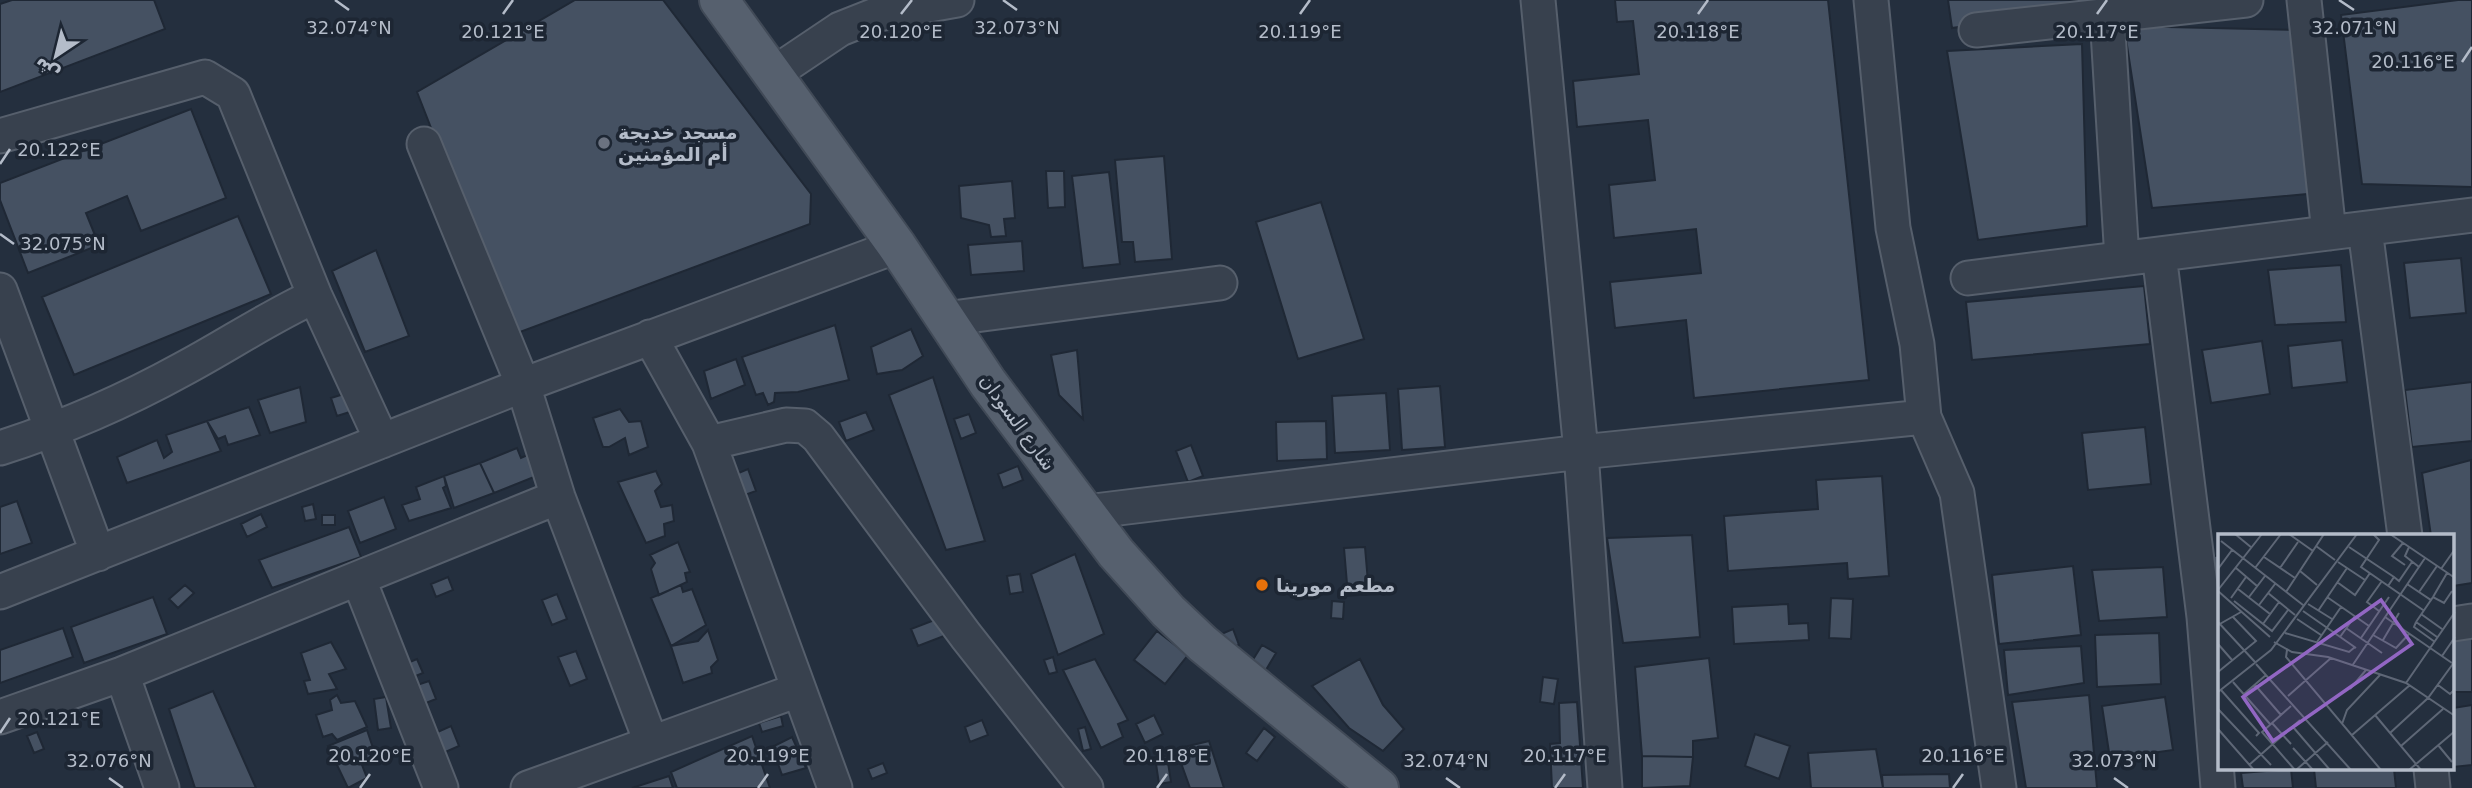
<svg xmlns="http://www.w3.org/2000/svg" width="2472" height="788" font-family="'DejaVu Sans','Noto Sans Arabic',sans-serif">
	<rect width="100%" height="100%" fill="#242f3e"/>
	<path fill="#455162" stroke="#1f2835" stroke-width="2" d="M12 0H154L165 29 0 92V4Z
		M575 0H663L811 194 810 224 512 335 417 92Z
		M1615 0H1828L1869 380 1694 398 1686 320 1615 328 1610 282 1701 273 1696 229 1614 238 1609 185 1655 180 1648 120 1577 127 1573 81 1639 74 1633 21 1617 22Z
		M1948 0H2114L2115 4 1952 28Z
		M2458 0H2472V187L2362 184 2341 15Z
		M2124 26 2302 30 2318 193 2152 208Z
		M2082 44 2087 226 1978 240 1947 51Z
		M191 109 226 198 141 231 127 196 86 213 99 245 28 273 0 200V183Z
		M1164 156 1172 259 1135 262 1133 242H1122L1115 160Z
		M1046 171H1064L1065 207 1048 208Z
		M1109 172 1120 264 1083 268 1072 176Z
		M1012 181 1015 218 1004 219 1006 236 991 237 989 225 961 218 959 186Z
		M1321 202 1364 339 1298 359 1256 222Z
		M238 216 271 294 74 375 42 297Z
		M1022 241 1024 271 971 275 968 245Z
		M376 250 409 336 365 352 332 271Z
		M2461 258 2466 313 2410 318 2404 263Z
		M2341 265 2346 322 2275 325 2268 270Z
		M2144 286 2150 344 1972 360 1966 302Z
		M835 325 849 380 798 392 775 393 774 402 768 405 763 393 756 395 742 357Z
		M911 329 923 356 902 370 877 374 871 347Z
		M2342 340 2347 382 2292 388 2288 346Z
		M2262 341 2270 394 2211 403 2202 350Z
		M1077 350 1083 419 1059 395 1051 355Z
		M736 359 745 385 711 399 704 371Z
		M933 377 985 541 946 550 889 395Z
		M2472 382V441L2412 447 2405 390Z
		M1440 386 1445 447 1402 450 1398 389Z
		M300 387 306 422 270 433 258 400Z
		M347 393 353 411 337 416 331 398Z
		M1386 393 1390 450 1335 453 1332 396Z
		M249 407 260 435 228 445 225 436 218 439 207 421Z
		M620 409 629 422 641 421 648 447 629 455 625 438 609 447H603L593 418Z
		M866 412 874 430 846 441 839 422Z
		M969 414 976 433 961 439 954 419Z
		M207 421 221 451 127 483 117 457 157 440 164 458 172 452 166 435Z
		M1326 421 1327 459 1277 461 1276 422Z
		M2145 427 2151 484 2088 490 2082 433Z
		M1191 445 1203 476 1188 482 1176 451Z
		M517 448 521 458 532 453 539 475 494 493 480 463Z
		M2471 460 2472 583 2453 586V536H2431L2422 473Z
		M480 463 494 493 454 508 444 476Z
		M1018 466 1023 480 1003 488 998 474Z
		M748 469 756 491 745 495 736 474Z
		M656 471 662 484 655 491 661 507 672 505 674 521 664 524 665 536 646 543 618 482Z
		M444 476 446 486 443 488 451 508 409 521 402 505 420 499 416 487Z
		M1882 476 1889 576 1848 579 1847 563 1728 571 1724 516 1818 509 1816 480Z
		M384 497 396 529 360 543 348 511Z
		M17 501 32 543 0 554V507Z
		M313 504 316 519 305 521 302 507Z
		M261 514 267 527 247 537 241 524Z
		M322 515H335V525H322Z
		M349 527 361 557 272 588 259 560Z
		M1692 535 1700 637 1623 643 1607 538Z
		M678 542 690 572 685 573 687 582 659 595 651 569 655 563 650 555Z
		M1365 547 1369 594 1348 596 1344 548Z
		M1075 554 1104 634 1058 655 1031 574Z
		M2220 555V598L2210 557Z
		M2073 566 2081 635 1999 644 1992 575Z
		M2163 567 2167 617 2099 621 2092 570Z
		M1020 574 1023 592 1010 594 1007 576Z
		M448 577 453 590 436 597 431 584Z
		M185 585 194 593 178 608 169 599Z
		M681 585 683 592 692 589 706 625 671 646 651 598Z
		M557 594 567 619 552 625 542 600Z
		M153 597 167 634 84 663 71 627Z
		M1831 598 1853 599 1851 639 1829 638Z
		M1332 601 1344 602 1343 619 1331 618Z
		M1788 604 1789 624 1808 623 1809 640 1734 644 1732 607Z
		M937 619 944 636 918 646 911 629Z
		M63 628 73 657 0 683V650Z
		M1233 629 1239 645 1225 650 1219 635Z
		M708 630 718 660 711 667 712 673 683 683 671 646 698 641Z
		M1157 631 1188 655 1165 684 1134 660Z
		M2159 633 2161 684 2097 687 2095 635Z
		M2472 637V692H2453V638Z
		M331 642 346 669 329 674 337 689 308 694 304 681 310 680 301 653Z
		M1262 645 1276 653 1263 675 1249 666Z
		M2081 646 2084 683 2008 695 2004 650Z
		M576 651 587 679 570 686 558 657Z
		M1053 657 1057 672 1049 674 1044 660Z
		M1709 658 1718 738 1693 741V757L1642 756 1635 667Z
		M417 659 423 673 411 678 405 664Z
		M1095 659 1128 720 1118 724 1123 737 1101 748 1063 670Z
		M1360 659 1383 705 1404 729 1383 751 1349 728 1312 686Z
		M1543 677 1558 679 1554 704 1540 702Z
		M429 681 436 699 421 705 414 686Z
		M213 691 256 788H195L169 709Z
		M337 695 341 703 355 701 367 727 337 740 332 734 323 737 316 715 332 710 330 700Z
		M2089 695 2097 788H2026L2012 702Z
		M386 697 391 728 378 730 374 699Z
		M2165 697 2173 750 2110 759 2102 706Z
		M1577 702 1583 788H1552L1550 744 1560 743 1559 703Z
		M2472 705V765L2453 767V708Z
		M1154 715 1163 734 1145 743 1136 724Z
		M781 716 783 726 762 732 759 723Z
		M982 720 988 735 970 742 965 727Z
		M451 726 459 746 441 754 433 734Z
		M1085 727 1091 749 1083 751 1078 729Z
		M1264 728 1275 737 1257 761 1246 753Z
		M367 730 376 757 362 765 367 778 348 788 328 746Z
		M37 732 44 749 34 753 27 736Z
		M1755 734 1790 746 1779 779 1745 766Z
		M752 736 770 788H677L671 772Z
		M792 737 806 768 782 775 772 747Z
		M1209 741 1224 788H1190L1176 749Z
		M1876 749 1883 788H1811L1808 753Z
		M1167 756 1171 782 1159 784 1155 757Z
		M1642 756 1693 757 1690 786 1642 788Z
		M883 763 887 773 872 779 868 769Z
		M2291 769 2293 788H2243L2241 773Z
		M2314 769H2394L2396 788H2316Z
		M1949 774 1950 788H1883L1882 775Z
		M669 776 673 788H632Z"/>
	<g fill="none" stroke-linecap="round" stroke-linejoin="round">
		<g stroke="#565f6c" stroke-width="37">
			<path id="minor" d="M1538 0 1581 452 1605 788
				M1871 0 1893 228 1917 344 1924 417 1957 493 1999 788
				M2304 0 2329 233
				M2107 15 2122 259
				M1976 30 2246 0
				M773 74 840 29 878 14 957 0
				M0 136 205 77 233 94 315 296 382 441
				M424 144 523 385 558 497 651 742
				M2365 229 2405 536
				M2159 254 2204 617 2218 788
				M1968 278 2472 215
				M0 290 98 554
				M945 319 1220 283
				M650 337 709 443 835 788
				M709 443 786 425 805 426 818 437 966 636 1086 788
				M0 448C63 428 125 401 183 369 228 345 269 317 315 296
				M1086 512 1581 452 1924 417
				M359 580 441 788
				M0 592 523 385 897 246
				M2453 624 2472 621
				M122 674 162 788
				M0 717 122 674 558 497
				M2431 769 2433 788
				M528 788 798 690"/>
		</g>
		<g stroke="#414a57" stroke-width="42">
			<path id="major" d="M719 0 897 246 988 383 1116 553 1168 611 1203 644 1379 788"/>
		</g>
		<use href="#minor" stroke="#38414e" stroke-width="33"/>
		<use href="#major" stroke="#56606e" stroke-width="38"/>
	</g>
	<path fill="none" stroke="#b4bcc9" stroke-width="2.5" d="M335 0 349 10M1003 0 1017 10M2339 0 2354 10M503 14 513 0M901 14 912 0M1300 14 1310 0M1698 14 1708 0M2097 14 2107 0M2462 62 2472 47M0 164 10 149M0 234 14 244M0 733 10 718M109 778 123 788M1446 778 1460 788M2114 778 2128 788M360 788 370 774M758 788 768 774M1157 788 1167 774M1555 788 1565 774M1953 788 1963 774"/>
	<circle fill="#6b7280" stroke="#1d2633" stroke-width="2.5" cx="604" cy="143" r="7"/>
	<circle fill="#e8710a" stroke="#1d2633" stroke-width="2.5" cx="1262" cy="585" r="7"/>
	<g text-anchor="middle" stroke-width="7" stroke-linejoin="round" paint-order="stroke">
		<g font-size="19" font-weight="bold" fill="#b4bcc9" stroke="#1d2633" text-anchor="start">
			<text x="618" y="139">مسجد خديجة<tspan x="618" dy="22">أم المؤمنين</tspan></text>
			<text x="1276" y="592">مطعم مورينا</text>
		</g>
		<g font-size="19" fill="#b4bcc9" stroke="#1d2633">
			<text transform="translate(1018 422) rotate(54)" y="7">شارع السودان</text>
		</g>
	</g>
	<g transform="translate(2218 534)">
		<rect width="236" height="236" fill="#242f3e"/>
		<path fill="none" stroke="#5e6776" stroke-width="2" d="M17 0 34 14M71 0 95 17M155 0 161 6 143 33 205 76M172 0 237 44M3 7 85 71M185 9 174 22 187 31M98 12 117 26M131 13 176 43 170 52M191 13 187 22 201 33M46 23 77 44M120 28 147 46M18 34 39 52M37 34 63 0M62 34 80 8M0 35 14 16M223 35 237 15M82 37 99 51M176 43 181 47 194 28M119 48 137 61 152 39M189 50 213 66 215 63 226 69 234 57M20 55 52 80M0 56 44 0M0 57 52 103M68 58 106 0M201 58 219 32M50 59 77 81M31 63 47 42M109 63 151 92M215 63 229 39M13 64 28 43M16 67 54 97 70 76M90 70 114 85M41 71 57 50M85 77 138 114M100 77 129 34M161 77 149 68 164 47M203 80 224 95M167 83 234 129M79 85 103 101M0 88 37 128M198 88 196 93 217 108M198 88 213 66M198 88 219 103M45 90 61 68M0 91 23 78M128 94 164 119M67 99 131 118 137 113M155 101 178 114 191 100M122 103 137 82M143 104 171 63M165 106 181 79M56 108 74 118 110 123 188 149 237 182M99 108 123 73M0 110 14 126M69 116 68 123 163 236M224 122 237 103M38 130 133 236M134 132 207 24M0 138 38 107 15 83M15 148 52 190M188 149 237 78M37 151 63 181M220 151 232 160 237 155M132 155 148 136M3 156 41 199 38 202M0 158 53 116 139 0M26 160 48 141M70 162 113 124M73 172 44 198 77 236M0 175 53 231M157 181 203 236M54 189 73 210M124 190 129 176 162 141M75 193 112 236M0 195 36 236M172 199 210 164 237 127M134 201 192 151M220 211 234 228M183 212 225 175M75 214 95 236M31 231 82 186M78 236 110 208M191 236 237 197"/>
		<path fill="#9266c3" fill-opacity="0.15" stroke="#9266c3" stroke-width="3.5" d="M163 66 194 110 55 207 25 163Z"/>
		<rect width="236" height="236" fill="none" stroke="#b4bcc9" stroke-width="3.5"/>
	</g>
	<g font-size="18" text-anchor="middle" fill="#b4bcc9" stroke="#1d2633" stroke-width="7" stroke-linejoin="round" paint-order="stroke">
		<text x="2354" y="34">32.071°N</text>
		<text x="349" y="34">32.074°N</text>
		<text x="1017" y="34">32.073°N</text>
		<text x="503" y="38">20.121°E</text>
		<text x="901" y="38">20.120°E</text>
		<text x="1300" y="38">20.119°E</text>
		<text x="1698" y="38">20.118°E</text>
		<text x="2097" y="38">20.117°E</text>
		<text x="2413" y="68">20.116°E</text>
		<text x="59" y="156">20.122°E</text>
		<text x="63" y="250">32.075°N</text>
		<text x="59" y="725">20.121°E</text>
		<text x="370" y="762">20.120°E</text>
		<text x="768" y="762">20.119°E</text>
		<text x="1167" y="762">20.118°E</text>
		<text x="1565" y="762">20.117°E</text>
		<text x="1963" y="762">20.116°E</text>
		<text x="109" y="767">32.076°N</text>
		<text x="1446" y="767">32.074°N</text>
		<text x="2114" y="767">32.073°N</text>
	</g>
	<g transform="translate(56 56) rotate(215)" stroke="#1d2633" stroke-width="5" paint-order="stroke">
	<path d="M0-5L12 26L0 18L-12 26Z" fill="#b4bcc9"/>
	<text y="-10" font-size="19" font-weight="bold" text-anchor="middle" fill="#b4bcc9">ش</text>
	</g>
</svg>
